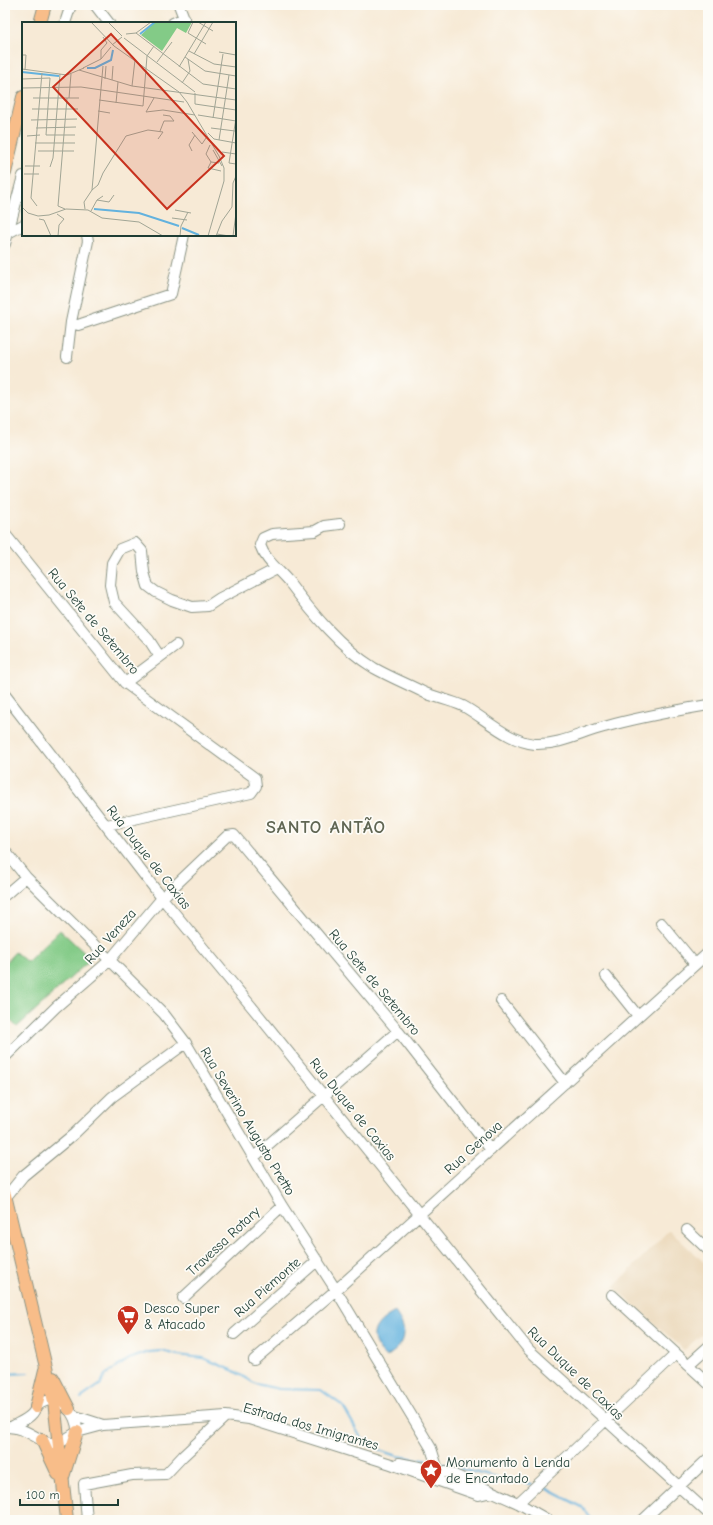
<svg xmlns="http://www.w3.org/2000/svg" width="713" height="1525" font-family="'Comic Neue',sans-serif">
	<rect width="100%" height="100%" fill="#fdfcf7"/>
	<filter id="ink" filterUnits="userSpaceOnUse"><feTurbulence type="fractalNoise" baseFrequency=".025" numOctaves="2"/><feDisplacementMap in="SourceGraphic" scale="8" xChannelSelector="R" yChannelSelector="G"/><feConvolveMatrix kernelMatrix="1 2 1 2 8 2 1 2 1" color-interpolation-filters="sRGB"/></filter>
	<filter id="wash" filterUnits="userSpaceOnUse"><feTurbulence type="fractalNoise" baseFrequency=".012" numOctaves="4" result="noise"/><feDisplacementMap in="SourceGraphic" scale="16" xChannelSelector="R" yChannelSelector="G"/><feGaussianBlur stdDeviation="0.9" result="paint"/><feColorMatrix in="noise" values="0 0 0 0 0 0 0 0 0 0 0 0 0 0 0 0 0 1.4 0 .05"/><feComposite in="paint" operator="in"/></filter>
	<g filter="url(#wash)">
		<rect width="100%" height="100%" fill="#f7ead6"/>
		<path fill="#ebd8ba" d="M669 1230 708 1266V1329L684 1350 614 1287Z"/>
		<path fill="#83cb87" stroke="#51845e" d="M60 930 91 959 17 1027 5 1015V963L15 952 27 962Z"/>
		<path fill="#63b2de" stroke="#417889" d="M395 1312C409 1332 407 1344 386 1357 366 1338 372 1324 395 1312Z"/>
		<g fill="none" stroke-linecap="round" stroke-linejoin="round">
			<path stroke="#63b2de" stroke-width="2" d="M5 1374 28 1373
				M81 1398 101 1384 105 1375 129 1359 149 1352 162 1351 177 1355 203 1358 232 1370 256 1384 279 1389 321 1390 343 1406 361 1438 382 1451 398 1456 431 1461
				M439 1463 497 1478 532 1484
				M540 1485 582 1507 592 1520"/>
		</g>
	</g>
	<g filter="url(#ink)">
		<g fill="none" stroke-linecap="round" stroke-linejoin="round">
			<g stroke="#8b9485" stroke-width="12">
				<path id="minor" d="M95 5 109 23
					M65 23 71 5
					M173 23 184 18 179 5
					M8 233 23 225
					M5 244 23 176
					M71 322 78 325 171 294 184 235
					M67 357 71 322 88 241 87 235
					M340 524 324 526 315 531 272 534 263 538 260 545C265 560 279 570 289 582 313 614 340 647 374 668 390 677 407 684 423 692 436 698 450 700 463 706 485 718 509 742 535 744 561 745 580 733 604 727 639 717 673 711 708 705
					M5 534 125 683 255 778 256 786 251 793 107 825
					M160 657 149 640 114 602 110 585 112 563 120 549 135 543 142 551 144 572 148 586 156 592 172 600 192 607 208 606 220 598 276 569
					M125 683 176 645
					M5 695 162 898 256 1012 529 1350 708 1513
					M5 851 26 877 164 1014 186 1043 282 1206 336 1290 431 1448 438 1470 434 1479
					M5 895 26 877
					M661 923 695 964
					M606 976 638 1016
					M501 1001 565 1083
					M5 1057 56 1007 109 961 162 898 227 836 234 835 398 1031 491 1150
					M254 1157 398 1031
					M6 1197 23 1176 74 1134 112 1097 186 1043
					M687 1230 708 1250
					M612 1295 708 1383
					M183 1298 282 1206
					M234 1334 318 1260
					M254 1360 336 1290 708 953
					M688 1365 708 1347
					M75 1416 103 1425
					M5 1427C19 1426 31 1434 43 1441 47 1443 53 1443 58 1444L77 1432C78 1414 60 1393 41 1403 35 1406 35 1412 31 1415 26 1420 18 1423 13 1426
					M77 1432 103 1425 226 1416 249 1419 391 1464 479 1495 492 1492
					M399 1463 450 1473 518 1503 548 1520
					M518 1503 676 1354
					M87 1520 84 1484 132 1475 166 1474 183 1456 226 1416
					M643 1520 708 1459"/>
			</g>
			<g stroke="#8b9485" stroke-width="14">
				<path id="major" d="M40 23 45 5
					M5 173 23 97
					M5 1195 54 1401 67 1520
					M53 1378 69 1409
					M36 1407 45 1370
					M42 1440 58 1474
					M63 1477 77 1432"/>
			</g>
			<use href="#minor" stroke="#fff" stroke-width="10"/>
			<use href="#major" stroke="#f8bd89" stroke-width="12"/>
		</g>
	</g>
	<defs>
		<g id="supermarket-pin" transform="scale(1.15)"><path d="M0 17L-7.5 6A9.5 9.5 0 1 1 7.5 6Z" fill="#c8321e" stroke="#fdfcf7"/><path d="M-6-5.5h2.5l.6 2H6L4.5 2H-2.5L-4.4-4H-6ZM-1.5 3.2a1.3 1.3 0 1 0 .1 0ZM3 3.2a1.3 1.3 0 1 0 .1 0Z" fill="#fff"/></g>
		<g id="sight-pin" transform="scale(1.15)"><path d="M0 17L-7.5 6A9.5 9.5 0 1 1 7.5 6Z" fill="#c8321e" stroke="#fdfcf7"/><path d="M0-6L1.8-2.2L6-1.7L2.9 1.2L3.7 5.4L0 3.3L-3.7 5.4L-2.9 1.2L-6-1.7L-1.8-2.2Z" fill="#fff"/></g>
	</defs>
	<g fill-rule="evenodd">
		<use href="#supermarket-pin" x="128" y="1316"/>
		<use href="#sight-pin" x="431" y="1470"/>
	</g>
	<g text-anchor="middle" stroke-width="3.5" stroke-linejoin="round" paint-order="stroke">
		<g font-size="14" fill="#1f3d34" stroke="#fdfcf7">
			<text transform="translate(94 621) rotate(50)" y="5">Rua Sete de Setembro</text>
			<text transform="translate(149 857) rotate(52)" y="5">Rua Duque de Caxias</text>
			<text transform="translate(110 936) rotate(-48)" y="5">Rua Veneza</text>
			<text transform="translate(375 982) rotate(50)" y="5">Rua Sete de Setembro</text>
			<text transform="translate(353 1109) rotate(51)" y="5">Rua Duque de Caxias</text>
			<text transform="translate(248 1121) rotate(59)" y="5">Rua Severino Augusto Pretto</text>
			<text transform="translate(473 1147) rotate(-42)" y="5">Rua Genova</text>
			<text transform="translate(223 1241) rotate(-43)" y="5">Travessa Rotary</text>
			<text transform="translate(267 1287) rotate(-41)" y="5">Rua Piemonte</text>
			<text transform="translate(576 1373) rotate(44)" y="5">Rua Duque de Caxias</text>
			<text transform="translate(311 1426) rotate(16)" y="5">Estrada dos Imigrantes</text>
		</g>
		<g font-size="14" fill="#1f3d34" stroke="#fdfcf7" text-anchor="start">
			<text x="144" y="1313">Desco Super<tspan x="144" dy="16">&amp; Atacado</tspan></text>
			<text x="446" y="1467">Monumento à Lenda<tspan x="446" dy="16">de Encantado</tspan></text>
		</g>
		<g font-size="18" font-weight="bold" letter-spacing="1" fill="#606653" stroke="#fdfcf7">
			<text x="326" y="833">SANTO ANTÃO</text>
		</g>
	</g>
	<g transform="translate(22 22)">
		<rect width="214" height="214" fill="#f7ead6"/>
		<path d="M133 0H170L164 11 155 6 140 29 119 13Z" fill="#83cb87"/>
		<path fill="none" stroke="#63b2de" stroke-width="2" d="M118 12 133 0M65 46H73L89 38 91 28M0 50 37 54M72 187 117 191 157 204M160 206 177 213"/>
		<path fill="none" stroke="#a1a595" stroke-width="1" d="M69 0 92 24 157 70 165 80 197 134 202 146V159L186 214M86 0 100 14M171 0 166 11 184 22M176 0 191 9M114 11 129 0M104 12 114 11 181 62 214 67M102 16 173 70M90 23 100 15M167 29 192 42 214 45M197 30 214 33M172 32 191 0M0 33H4L3 48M163 35 183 49 214 54M79 37V28L85 21 81 15M135 40 150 20M157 45 184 0M61 46 79 37 89 25M0 47 45 53 62 46M57 48 110 64 214 78M0 57 28 56 24 113H53M83 57 84 44M90 58 91 44M160 61 168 49 166 37M110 64 113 38M0 66 59 65 162 80M173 71V82L214 88M11 76H57M47 76 49 52M132 76 124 90 141 88 173 93M77 78 121 84 125 34 132 24M94 81 96 60M10 87H56M76 89 88 91M176 93 214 99M191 96 201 32M214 96 207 141 214 142M9 98 55 97M14 106 54 105M189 106 213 109M138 109 142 99H152L148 94 141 93M170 110 180 122 184 116M186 111 192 117 214 121M5 114 18 113M197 118 207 53M13 121H53M188 123 184 132 189 140 197 141M191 128 200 144M16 129H52M170 129 167 123 173 113M200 130 214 132M189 140 186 146 199 149M3 144H18M28 145 31 136 38 52M2 152H17M70 168 76 163 81 151 104 114 126 108 141 110 136 117M75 178 87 180 92 173M15 184 9 176 20 51M0 185 6 191 16 194 27 193 44 187 66 188 80 196 117 200 141 214M43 187 36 184 45 76M63 187 62 180 70 168 81 44M153 188 169 191M69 189 75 178 81 174M35 192 42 197 37 203 36 214M150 196 165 198M17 197 22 198 29 214M195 212 207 214M158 214 159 204 166 190M194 214 200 199 210 185 211 161 214 154M211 214 214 191"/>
		<path fill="#c8321e" fill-opacity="0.15" stroke="#c8321e" stroke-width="2" d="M89 12 202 134 145 187 31 65Z"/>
		<rect width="214" height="214" fill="none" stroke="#1f3d34" stroke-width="2"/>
	</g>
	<rect width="713" height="1525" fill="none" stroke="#fdfcf7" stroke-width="20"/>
	<path d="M20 1499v6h98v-6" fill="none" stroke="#1f3d34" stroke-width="2"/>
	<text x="26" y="1499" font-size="12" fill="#1f3d34" stroke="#fdfcf7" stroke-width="3" paint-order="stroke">100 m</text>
</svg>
